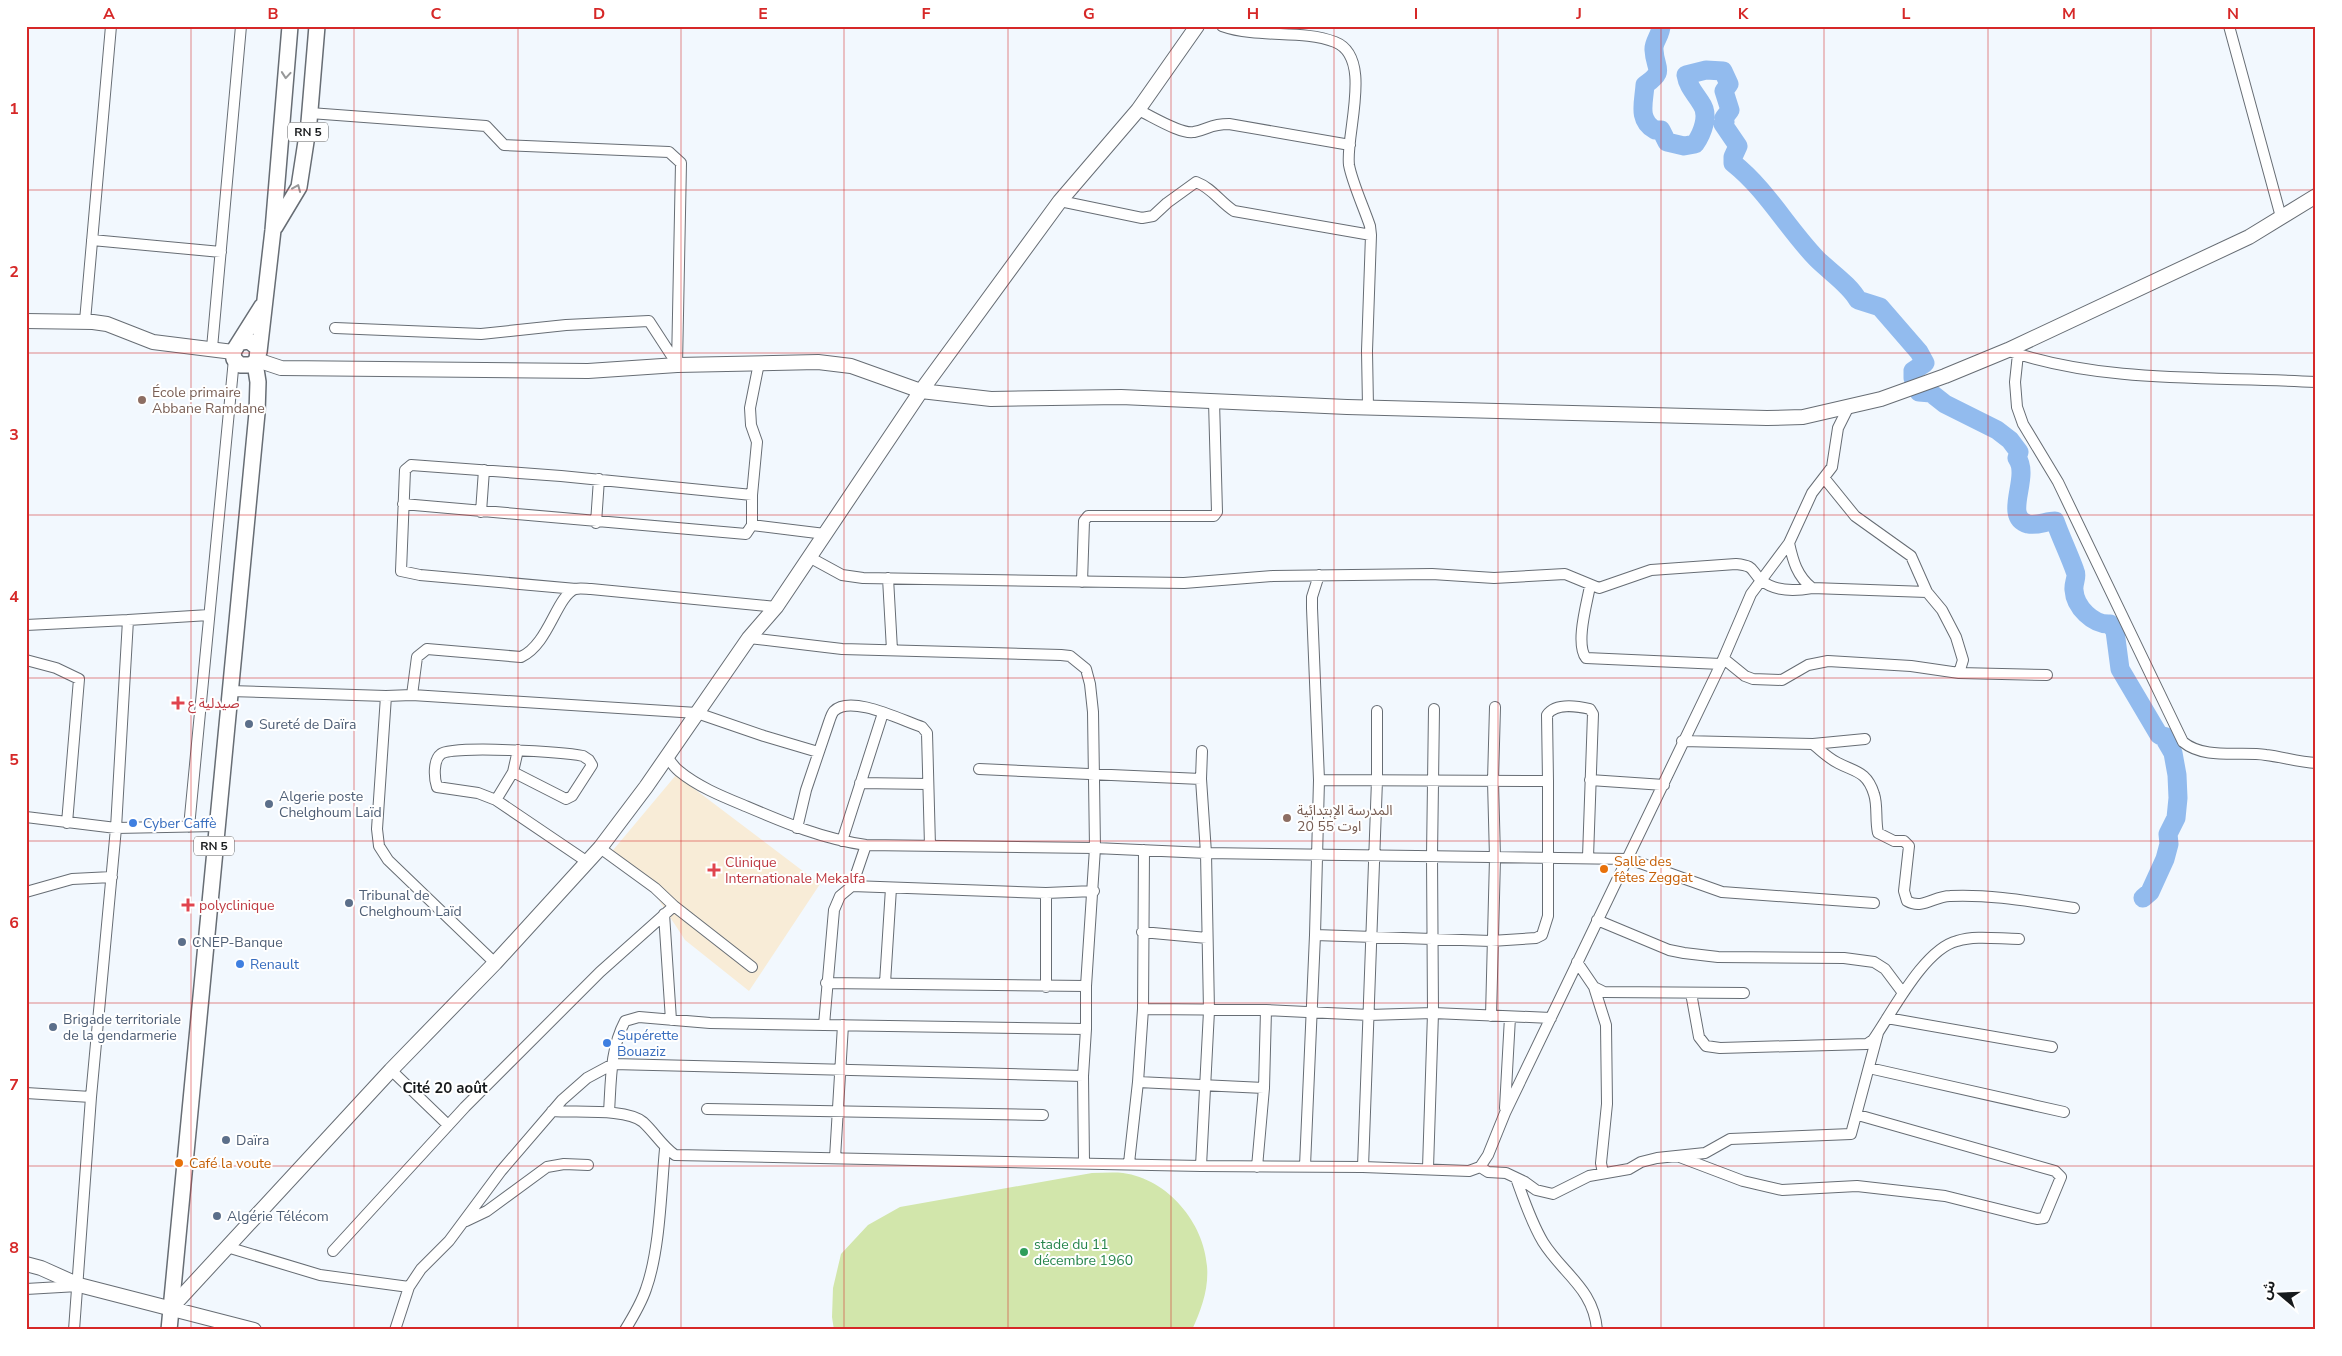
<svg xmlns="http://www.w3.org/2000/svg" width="2342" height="1356" font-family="'Nunito Sans','Noto Sans Arabic',sans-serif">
	<rect width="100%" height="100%" fill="#f2f8fe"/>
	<path fill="#f8ecd7" d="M676 775 820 884 749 991 685 940 651 888 609 855Z"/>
	<path fill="#d2e6ab" d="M1092 1173C1102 1173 1113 1172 1123 1173 1168 1179 1204 1223 1207 1266 1209 1289 1201 1310 1192 1330H834L832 1317 833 1288 841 1254 868 1225 900 1207Z"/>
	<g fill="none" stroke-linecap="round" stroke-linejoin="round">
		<path stroke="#92bbee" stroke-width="19" d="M1661 26C1661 35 1653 42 1654 50 1655 70 1666 70 1645 85 1644 102 1637 120 1655 130H1661L1667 142 1684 146 1695 144C1702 134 1710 115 1701 103 1695 93 1688 87 1686 75L1706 70 1723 71 1729 84 1724 91 1730 110 1724 118 1725 122 1723 124 1738 146 1733 157V163C1767 190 1787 228 1817 259 1830 272 1849 284 1858 300L1880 307 1919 352 1925 363 1913 371V378L1919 392 1931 393 1945 404 1997 430 2010 440 2019 452 2017 458C2031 477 2002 517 2028 524 2038 526 2046 521 2055 521 2061 538 2069 554 2075 571 2078 577 2073 583 2074 590 2075 607 2093 625 2110 624L2115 631 2120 669 2159 735 2166 737V741L2173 753 2177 775 2178 798 2176 818 2168 834 2169 844 2165 859 2150 892 2143 898"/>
		<g stroke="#676d74" stroke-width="12">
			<path id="street" d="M1222 26C1259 39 1301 29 1335 42 1374 57 1345 135 1349 165 1352 182 1364 208 1370 226L1371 235 1367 351 1368 407
				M2229 26 2281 217
				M1138 110C1150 115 1181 135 1194 132 1209 129 1210 124 1229 124L1350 145
				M310 113 486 126 504 145 669 152 681 163 677 365
				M1060 201 1142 218 1153 216 1167 203 1196 182C1212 188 1220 202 1234 211L1371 235
				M92 240 221 252
				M85 321 111 26
				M335 328 481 334 566 325 649 321 677 364
				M212 348 241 26
				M2012 352C2109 384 2215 376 2316 382
				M2018 354 2015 382 2017 407 2023 424 2058 482 2183 742C2205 760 2240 751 2266 755 2283 757 2298 762 2316 763
				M403 504 746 534 752 525V495L757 442 751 425 750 408 759 363
				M481 512 484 470
				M596 523 599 479
				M752 525 825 534
				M1789 543C1793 561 1797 576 1812 588L1927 592
				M809 557 842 575 863 578 1184 583 1273 576 1432 574 1494 578 1565 574 1599 588 1651 570 1736 564C1756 566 1750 570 1761 580 1775 592 1796 591 1812 588
				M888 578 892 650
				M1082 582 1084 521 1088 516H1214L1217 512 1214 401
				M1590 586C1587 603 1575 644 1586 658L1721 664
				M576 589 420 575 401 571 405 470 411 465 561 476 752 495
				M26 625 128 620
				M749 638 842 649 1061 655 1070 656 1086 669 1090 684 1093 712 1095 848 1086 986V1029L824 1025
				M1724 659 1745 676 1753 679 1782 680 1808 665 1828 661 1911 666 1959 673 1963 660 1956 637 1942 610 1927 592 1911 556 1855 516 1825 479
				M26 660 56 668 79 679 67 823
				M1959 673 2047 675
				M229 691 386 696 377 829 379 846 388 860 495 963
				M412 695 417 657 427 649 521 657C549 644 556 597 575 589 580 588 587 589 591 589L776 607
				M386 696 412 695 697 713 764 736 818 752
				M1682 741 1813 744 1865 739
				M1813 744C1821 751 1828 758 1838 763 1855 772 1867 771 1874 794 1878 806 1875 820 1878 833L1894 841H1904L1909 846 1904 891 1907 901C1923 910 1934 896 1950 896 1991 894 2033 902 2074 908
				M518 750 513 772 496 800 586 861
				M667 756C670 761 674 767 679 771 697 786 721 796 743 805 783 822 822 839 866 845L1095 848 1206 853 1629 859 1722 892 1874 903
				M979 769 1201 779
				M1590 780 1664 785
				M1548 781 1547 715C1555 703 1577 706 1590 709L1593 714 1588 857
				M860 783 928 784
				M496 800 478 793 437 787C434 778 433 760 441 754 452 745 564 752 583 756L589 760 592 765 572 796 566 799 513 772
				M26 817 116 828 216 826
				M189 827 234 359
				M797 828 806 790 829 722C830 719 832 713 834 711 851 694 903 721 922 727L927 733 930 846
				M842 841 883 713
				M1144 850 1143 1009 1266 1010 1369 1015 1433 1013 1551 1018
				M852 886 1046 893 1094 891
				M26 892 72 879 112 877
				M674 906 752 967
				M664 914 671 1020
				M1597 920 1669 950 1684 953 1718 957 1844 958 1874 962 1885 969 1903 993
				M1142 932 1207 938
				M1315 935 1491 941 1536 938 1542 935 1548 916V781L1319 780
				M1577 962 1594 987 1604 992 1744 993
				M826 983 1086 986
				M885 983 891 888
				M1046 987V893
				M1594 987 1606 1025 1607 1104 1601 1163 1603 1173
				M1691 993 1699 1037 1706 1046 1720 1048 1867 1044 1873 1040C1892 1013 1924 949 1957 941 1976 935 1999 939 2019 939
				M1491 1016 1495 858 1493 781 1495 707
				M1887 1018 2052 1047
				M1869 1068 2064 1112
				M391 1070 448 1125
				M1083 1076 1086 1029
				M1138 1082 1143 1009
				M26 1093 91 1097
				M1505 1108 1510 1017
				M707 1109 1043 1115
				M552 1111C576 1113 626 1108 643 1122 655 1133 662 1146 675 1155L1201 1166 1363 1167 1469 1171 1480 1167 1488 1155 1505 1113 1721 664 1751 594 1789 543 1812 493 1832 467 1838 428 1849 406
				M609 1112C611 1082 610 1049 625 1021L639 1017 710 1023 824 1025 834 910 840 896 852 886 866 845
				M1677 1156 1743 1181 1782 1190 1857 1186 1945 1196 2037 1219 2044 1218 2061 1177 2055 1171 1858 1115
				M835 1158 843 1025
				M1129 1163 1138 1082 1264 1088
				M1201 1166 1209 1011 1206 853 1201 779 1202 751
				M1305 1166 1315 935 1319 780 1312 608V597L1319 575
				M1257 1167 1264 1088 1266 1010
				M1363 1167 1377 780V711
				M1480 1167 1488 1172 1506 1173 1525 1182 1536 1190 1553 1194 1589 1176 1629 1169 1641 1162 1657 1158 1705 1153 1730 1139 1851 1134 1878 1033
				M1428 1168 1433 1013 1432 856 1434 709
				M1516 1178C1524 1200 1531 1222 1543 1242 1563 1274 1594 1289 1597 1330
				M466 1221 487 1211 547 1167 564 1164 588 1165
				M227 1247 320 1275 409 1287
				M333 1251 465 1107 600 972 674 906 655 888 600 848
				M26 1289 78 1286
				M74 1330 91 1097 116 828 128 620 209 615
				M395 1330 409 1287 421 1269 449 1241 501 1171 562 1100 587 1078 613 1064 1083 1076 1084 1162
				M625 1330C633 1317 641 1304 646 1289 660 1250 661 1191 665 1149"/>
		</g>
		<g stroke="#676d74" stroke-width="16">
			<path id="secondary" d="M26 321 93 322 107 324 153 342 233 352
				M257 360 281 368 588 371 677 365 818 362 851 366 921 391 1060 201 1138 110 1197 26
				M26 1264 41 1268 79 1285 254 1330
				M171 1308 391 1070 495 963 600 848 646 787 749 638 776 607 921 391 991 399 1121 397 1347 407 1767 418 1803 417 1881 399 1945 376 2008 350 2249 237 2316 196"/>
		</g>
		<g stroke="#676d74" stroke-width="18">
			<path id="primary" d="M275 227 299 187 309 122 317 26
				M241 342 249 341 258 348 257 360 251 365H240L234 359 233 352 262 306
				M259 352 273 230 290 26
				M169 1330 257 413 258 382 255 363"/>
		</g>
		<use href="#street" stroke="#fff" stroke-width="10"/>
		<use href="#secondary" stroke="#fff" stroke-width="14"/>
		<use href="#primary" stroke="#fff" stroke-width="15"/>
	</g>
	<defs><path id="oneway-chevron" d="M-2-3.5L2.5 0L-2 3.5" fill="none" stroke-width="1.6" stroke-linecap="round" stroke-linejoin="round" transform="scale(1.25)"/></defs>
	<g stroke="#979899">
		<use href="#oneway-chevron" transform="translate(286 75) rotate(95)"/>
		<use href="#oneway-chevron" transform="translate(297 188) rotate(-67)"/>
	</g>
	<path fill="none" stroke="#d62828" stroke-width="1" stroke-opacity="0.55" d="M191 26V1330M354 26V1330M518 26V1330M681 26V1330M844 26V1330M1008 26V1330M1171 26V1330M1334 26V1330M1498 26V1330M1661 26V1330M1824 26V1330M1988 26V1330M2151 26V1330M26 190H2316M26 353H2316M26 515H2316M26 678H2316M26 841H2316M26 1003H2316M26 1166H2316"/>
	<g fill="#8d6e63" stroke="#fff" stroke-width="2">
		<circle cx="142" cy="400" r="5"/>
		<circle cx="1287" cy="818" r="5"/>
	</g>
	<g fill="#e0444e" stroke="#fff" stroke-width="2">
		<path d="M175.5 695.5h5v5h5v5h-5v5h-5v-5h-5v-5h5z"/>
		<path d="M711.5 862.5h5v5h5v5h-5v5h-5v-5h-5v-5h5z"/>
		<path d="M185.5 897.5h5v5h5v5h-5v5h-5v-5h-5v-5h5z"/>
	</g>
	<g fill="#5c6f8a" stroke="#fff" stroke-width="2">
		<circle cx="249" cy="724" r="5"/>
		<circle cx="269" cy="804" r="5"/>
		<circle cx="349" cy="903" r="5"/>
		<circle cx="182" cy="942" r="5"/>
		<circle cx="53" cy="1027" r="5"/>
		<circle cx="226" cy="1140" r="5"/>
		<circle cx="217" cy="1216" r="5"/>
	</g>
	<g fill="#3f7fe0" stroke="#fff" stroke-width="2">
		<circle cx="133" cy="823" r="5"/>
		<circle cx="240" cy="964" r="5"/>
		<circle cx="607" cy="1043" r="5"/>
	</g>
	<g fill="#e8710a" stroke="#fff" stroke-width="2">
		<circle cx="1604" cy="869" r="5"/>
		<circle cx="179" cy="1163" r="5"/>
	</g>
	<circle fill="#2e9e5b" stroke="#fff" stroke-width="2" cx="1024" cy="1252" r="5"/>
	<g text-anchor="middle" stroke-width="4" stroke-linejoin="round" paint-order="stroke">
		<g fill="#fff" stroke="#5d5f60" stroke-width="1">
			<rect x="288" y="122.5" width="40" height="19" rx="4"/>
			<rect x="194" y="836.5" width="40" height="19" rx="4"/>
		</g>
		<g font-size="12" font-weight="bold" fill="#171a1c">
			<text x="308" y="136">RN 5</text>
			<text x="214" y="850">RN 5</text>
		</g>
		<g font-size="14" fill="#785e54" stroke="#fff" text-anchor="start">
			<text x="152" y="397">École primaire<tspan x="152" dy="16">Abbane Ramdane</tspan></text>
			<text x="1297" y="815">المدرسة الإبتدائية<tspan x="1297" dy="16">20 اوت 55</tspan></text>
		</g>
		<g font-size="14" fill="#be3a42" stroke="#fff" text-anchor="start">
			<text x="188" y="708">صيدلية ع</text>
			<text x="725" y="867">Clinique<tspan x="725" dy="16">Internationale Mekalfa</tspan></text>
			<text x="199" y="910">polyclinique</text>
		</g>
		<g font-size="14" fill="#4e5e75" stroke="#fff" text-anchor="start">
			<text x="259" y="729">Sureté de Daïra</text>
			<text x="279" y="801">Algerie poste<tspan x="279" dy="16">Chelghoum Laïd</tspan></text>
			<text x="359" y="900">Tribunal de<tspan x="359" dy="16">Chelghoum Laïd</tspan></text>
			<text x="192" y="947">CNEP-Banque</text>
			<text x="63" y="1024">Brigade territoriale<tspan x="63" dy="16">de la gendarmerie</tspan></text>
			<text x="236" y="1145">Daïra</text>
			<text x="227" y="1221">Algérie Télécom</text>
		</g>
		<g font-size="14" fill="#366cbe" stroke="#fff" text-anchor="start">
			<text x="143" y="828">Cyber Caffè</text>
			<text x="250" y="969">Renault</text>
			<text x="617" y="1040">Supérette<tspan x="617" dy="16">Bouaziz</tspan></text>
		</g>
		<g font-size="14" fill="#c56008" stroke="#fff" text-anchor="start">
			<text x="1614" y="866">Salle des<tspan x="1614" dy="16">fêtes Zeggat</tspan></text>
			<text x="189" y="1168">Café la voute</text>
		</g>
		<g font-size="14" fill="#27864d" stroke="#fff" text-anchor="start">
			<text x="1034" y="1249">stade du 11<tspan x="1034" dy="16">décembre 1960</tspan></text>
		</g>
		<g font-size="15" font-weight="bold" fill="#171a1c" stroke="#fff">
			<text x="445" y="1093">Cité 20 août</text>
		</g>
	</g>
	<rect width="2342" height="1356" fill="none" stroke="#ffffff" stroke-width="55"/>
	<g transform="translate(2280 1294) rotate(289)" stroke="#ffffff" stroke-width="4" paint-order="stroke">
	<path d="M0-4L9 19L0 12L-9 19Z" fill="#171a1c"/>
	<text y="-8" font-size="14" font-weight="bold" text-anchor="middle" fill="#171a1c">ش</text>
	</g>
	<rect x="28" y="28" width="2286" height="1300" fill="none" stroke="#d62828" stroke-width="2"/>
	<g font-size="16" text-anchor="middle" font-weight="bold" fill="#d62828">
		<text x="109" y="19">A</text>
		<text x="273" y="19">B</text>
		<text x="436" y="19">C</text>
		<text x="599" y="19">D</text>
		<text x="763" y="19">E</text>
		<text x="926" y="19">F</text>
		<text x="1089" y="19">G</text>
		<text x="1253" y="19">H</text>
		<text x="1416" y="19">I</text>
		<text x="1579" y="19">J</text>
		<text x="1743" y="19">K</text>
		<text x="1906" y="19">L</text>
		<text x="2069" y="19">M</text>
		<text x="2233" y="19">N</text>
		<text x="14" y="114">1</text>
		<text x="14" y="277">2</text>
		<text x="14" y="440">3</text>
		<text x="14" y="602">4</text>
		<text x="14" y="765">5</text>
		<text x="14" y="928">6</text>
		<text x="14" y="1090">7</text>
		<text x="14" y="1253">8</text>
	</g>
</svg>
